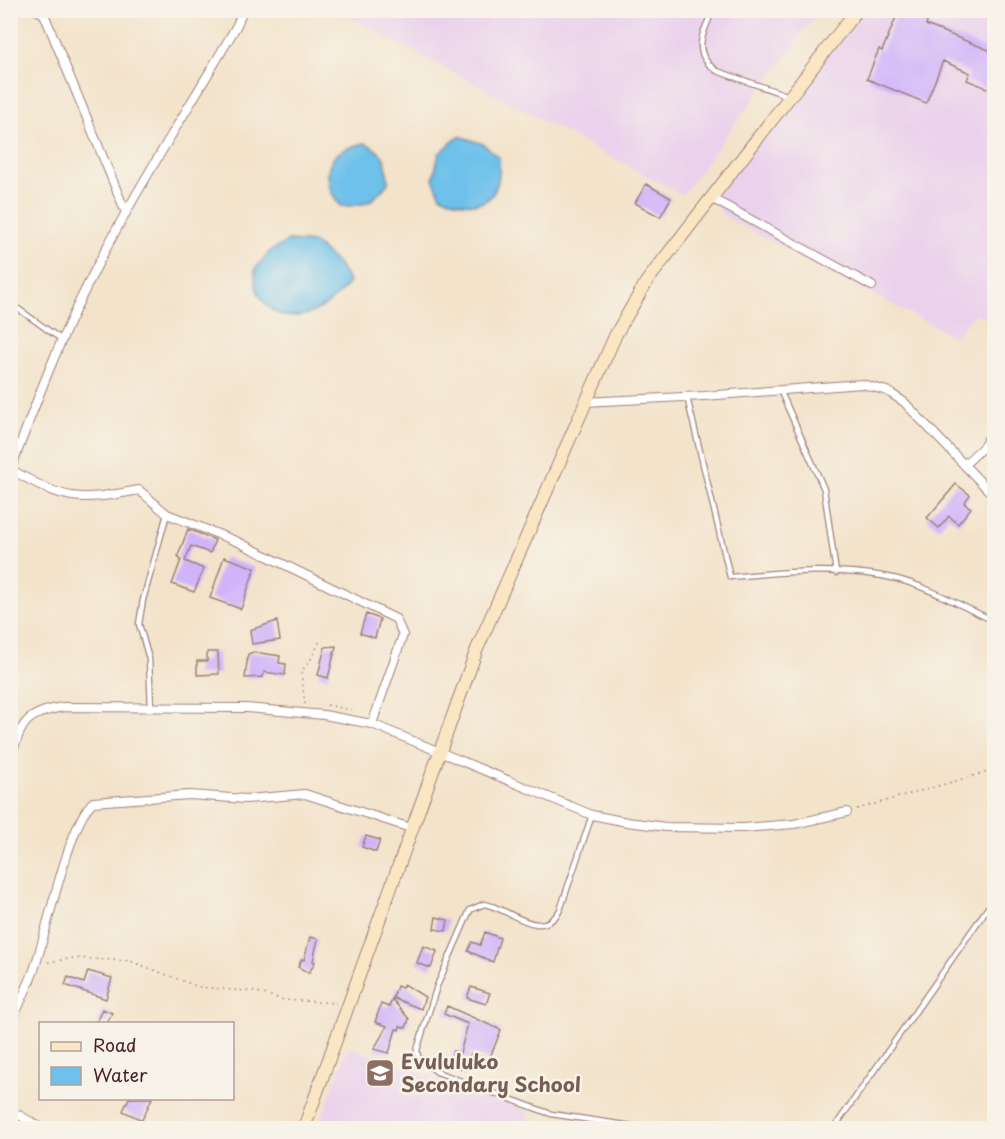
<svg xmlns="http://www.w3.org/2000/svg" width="1005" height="1139" font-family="'Playpen Sans',sans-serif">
	<rect width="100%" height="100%" fill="#f7f3e8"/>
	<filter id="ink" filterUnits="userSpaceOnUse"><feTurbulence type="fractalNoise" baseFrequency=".0167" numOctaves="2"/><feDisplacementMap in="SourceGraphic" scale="12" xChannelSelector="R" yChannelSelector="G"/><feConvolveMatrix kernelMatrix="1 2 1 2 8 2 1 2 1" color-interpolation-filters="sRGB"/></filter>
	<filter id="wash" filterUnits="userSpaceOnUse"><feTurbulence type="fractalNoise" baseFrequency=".008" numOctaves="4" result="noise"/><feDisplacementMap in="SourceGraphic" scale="24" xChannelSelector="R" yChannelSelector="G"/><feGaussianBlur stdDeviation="1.35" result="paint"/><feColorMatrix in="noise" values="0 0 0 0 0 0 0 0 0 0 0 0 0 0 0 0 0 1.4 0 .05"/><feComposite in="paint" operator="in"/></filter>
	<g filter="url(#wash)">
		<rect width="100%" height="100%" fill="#f3e3cb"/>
		<path fill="#ead1ec" d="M338 11H819L682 195Z
			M857 11H994V322L976 313 954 337 722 215 713 199Z
			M348 1047 530 1111 524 1128H318Z"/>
		<path fill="#6ec1ea" stroke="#5c708a" stroke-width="1.5" d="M459 136 483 144 499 158C502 203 481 213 441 196L433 179 439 154Z
			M365 143C386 154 387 160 388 183 372 203 366 206 341 206 327 191 321 165 341 151 347 147 358 145 365 143Z
			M289 241 315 243 338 264 349 282C328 312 279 337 258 292 255 286 255 276 255 269L270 251Z"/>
		<g id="blocks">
			<path fill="#d0b4fa" d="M899 10H932L926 25 994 52V91L967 80 970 73 943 61 926 103 867 79 879 49 882 51Z
				M646 184 671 198 660 217 635 203Z
				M956 484 970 495 964 503 971 508 958 524 949 516 939 528 927 518Z
				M188 529 215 540 210 553 191 546 185 561 204 569 194 592 172 584 181 560 178 556Z
				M224 557 255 568 241 609 210 598Z
				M366 614 380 619 375 638 360 633Z
				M277 621 280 640 252 644 250 630Z
				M336 646 328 678 318 675 325 647Z
				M207 652H218L219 674 197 675V661H207Z
				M254 652 280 656 279 663 286 664 285 675 264 672 263 677 245 678 248 654Z
				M366 836 380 840 376 852 362 847Z
				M436 917 448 920 446 931 434 929Z
				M485 932 500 938 493 962 468 951 472 942 480 945Z
				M310 937 318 939 313 961 315 962 309 973 298 967 302 959 304 960Z
				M423 946 437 951 431 968 417 963Z
				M88 971 112 978 106 999 65 985 68 977 84 983Z
				M404 984 425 997 421 1009 393 998 397 986 402 988Z
				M471 987 490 993 486 1004 467 998Z
				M392 999 409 1019 406 1028 400 1026 399 1030 396 1029 389 1053 374 1049 387 1026 375 1022 381 1004 389 1007Z
				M447 1006 501 1030 489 1060 471 1053 466 1070 449 1065 453 1051 460 1053 468 1024 444 1014Z
				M102 1009 112 1013 107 1023H96Z
				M129 1098H152L142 1120 123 1111Z"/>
		</g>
	</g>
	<g filter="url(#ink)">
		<use href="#blocks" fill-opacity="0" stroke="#9e817b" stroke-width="1.5"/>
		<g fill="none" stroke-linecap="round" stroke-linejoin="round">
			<g stroke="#9e817b" stroke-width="7">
				<path id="lane" d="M713 10C702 35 691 53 717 71L789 96
					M10 303 62 340
					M780 390 824 489 836 573
					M687 397 730 577C783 572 845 566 897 579 931 588 963 607 994 621
					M151 707 149 659 139 624 143 600 167 514
					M592 815 560 910C541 943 510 908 484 904L470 910 437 986 417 1050 418 1057 437 1072 551 1114 646 1128
					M834 1128 994 899"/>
			</g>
			<g stroke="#9e817b" stroke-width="10">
				<path id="street" d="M36 10 44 14 126 213
					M713 199 872 286
					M584 402 704 396 862 384 887 391 904 402 994 496
					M964 465 984 446 994 429
					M10 469C66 501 76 502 139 490L167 514 238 542 396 619 403 635 372 724
					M10 471C34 408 57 345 87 286 131 196 187 112 237 25L243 10
					M10 760C22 723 23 714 63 707L247 708 324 715 372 724 592 815 627 822 666 827 744 828 794 824 847 812
					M10 1025C18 1007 27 989 34 970 46 935 69 822 93 802L189 795 246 799 305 794 414 829
					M10 1110 42 1128"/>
			</g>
			<g stroke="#9e817b" stroke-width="14">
				<path id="secondary" d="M304 1128 477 649 616 334 647 281 857 10"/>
			</g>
			<path stroke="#9e817b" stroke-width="1.5" stroke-dasharray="1.5 4.5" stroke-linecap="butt" d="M305 704 301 672 311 659 321 639
				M327 705 351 710
				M857 809 994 770
				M48 962 75 958 130 961 199 987 257 992 284 1000 336 1003"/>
			<use href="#lane" stroke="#fff" stroke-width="4.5"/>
			<use href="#street" stroke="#fff" stroke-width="8"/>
			<use href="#secondary" stroke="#fbe6c4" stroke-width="12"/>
		</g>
	</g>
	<defs>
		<g id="school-square" transform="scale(1.5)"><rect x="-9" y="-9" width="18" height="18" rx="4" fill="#8d6e63" stroke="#f7f3e8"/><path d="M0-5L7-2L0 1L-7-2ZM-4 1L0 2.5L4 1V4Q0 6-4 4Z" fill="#fff"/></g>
	</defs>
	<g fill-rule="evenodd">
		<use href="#school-square" x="380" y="1073"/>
	</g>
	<g text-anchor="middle" stroke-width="5" stroke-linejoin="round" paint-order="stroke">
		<g font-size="20" font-weight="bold" fill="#785e54" stroke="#f7f3e8" text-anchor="start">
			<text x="401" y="1069">Evululuko<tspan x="401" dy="23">Secondary School</tspan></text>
		</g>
	</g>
	<rect width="1005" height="1139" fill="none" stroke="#f7f3e8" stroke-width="36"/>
	<rect x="39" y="1022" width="195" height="78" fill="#f7f3e8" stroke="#b29e9c" stroke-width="1.5"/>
	<rect x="51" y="1042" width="30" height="9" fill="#fbe6c4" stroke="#b29e9c" stroke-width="1.5"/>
	<text x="93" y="1052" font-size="18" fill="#4a1f2b">Road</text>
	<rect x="51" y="1067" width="30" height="18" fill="#6ec1ea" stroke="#b29e9c" stroke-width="1.5"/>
	<text x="93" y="1082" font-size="18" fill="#4a1f2b">Water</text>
</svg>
